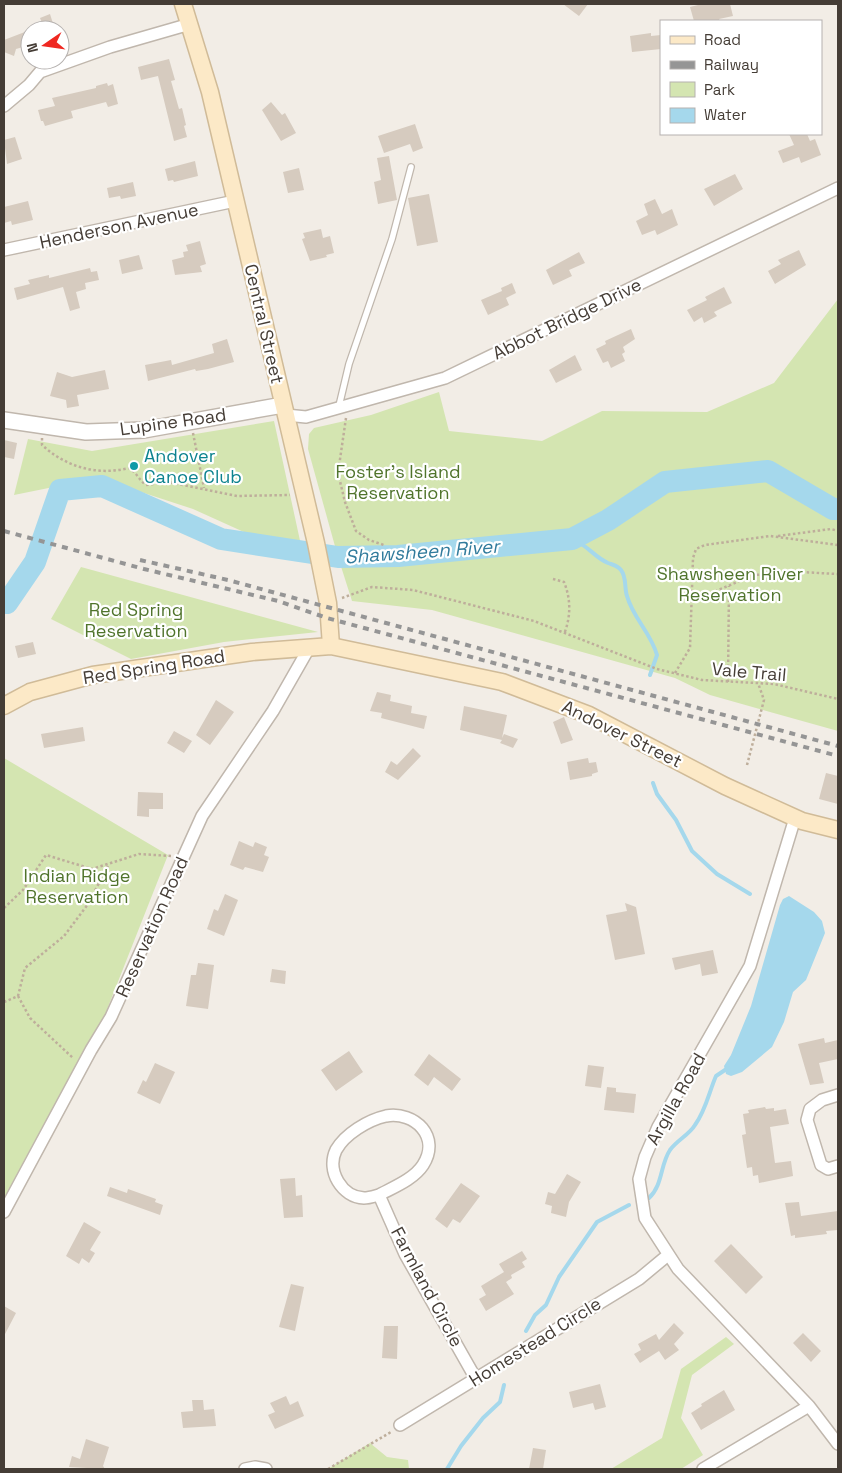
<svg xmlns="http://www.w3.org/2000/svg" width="842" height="1473" font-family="'Space Grotesk',sans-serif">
	<rect width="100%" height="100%" fill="#f2ede6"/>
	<path fill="#d4e5b1" d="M838 299V731L710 695 675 678 432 610 352 601 338 557 308 449 309 434 314 428 371 415 439 392 449 431 542 441 602 411 707 412 774 383Z
		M274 421 304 559 193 509 98 478 14 495 28 439 92 451Z
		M81 567 318 632 224 642 131 659 51 619Z
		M4 758 168 855 91 1050 4 1209Z
		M726 1337 734 1344 692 1375 681 1418 703 1455 681 1469H611L662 1438 681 1369Z
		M370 1443 387 1457 408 1460 409 1469H328Z"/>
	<path fill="#a5d8ec" d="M789 896 814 912 822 921 825 933 806 980 793 992 784 1022 772 1047 742 1072 731 1076 726 1074 724 1066 731 1055 751 1006 780 905 783 899Z"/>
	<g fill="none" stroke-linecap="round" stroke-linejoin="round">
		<path stroke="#a5d8ec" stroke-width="4" d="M572 539C589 546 594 557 608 563 613 565 617 565 621 570 627 578 624 587 627 596 633 618 651 633 657 655L650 675
			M653 783 657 794 676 820 692 851 717 874 750 894
			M649 1198C663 1185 660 1165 670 1150 677 1140 689 1135 695 1125 706 1110 709 1092 716 1076L728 1068
			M526 1331 535 1315 546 1305 559 1277 597 1222 629 1205
			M447 1469 461 1446 483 1418 500 1402 504 1385"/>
		<path stroke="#a5d8ec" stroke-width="22" d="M4 602 7 603 35 562 60 490 102 486 221 539 338 557 398 556 572 539 608 520 665 482 768 471 833 509H838"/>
	</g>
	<path fill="#d6cbbf" d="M563 4H588L579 16Z
		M702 4H730L733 16 719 19 720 21H694L690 7Z
		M50 14 55 30H45L40 18Z
		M30 30V45L16 49 14 56 4 52V40Z
		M651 33V36L661 35V49L632 52 630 36Z
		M169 59 175 80 171 81 179 109 182 108 186 125 184 126 187 137 174 141 158 76 141 80 138 67Z
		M107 83 108 86 113 84 118 104 108 107 106 102 71 111 73 118 45 126 43 121H41L38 110 55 106 52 98 96 88V86Z
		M271 102 282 115 285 113 296 133 281 141 262 110Z
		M415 124 423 148 413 152 410 144 384 153 378 136Z
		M789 134H807L810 141 815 139 821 155 801 163 799 157 783 163 778 151 794 145Z
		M15 137 22 159 7 164 4 140Z
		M389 156 397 200 378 204 374 182 381 180 377 158Z
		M195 161 198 176 174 182 173 180 168 181 165 169Z
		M299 168 304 190 288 193 283 172Z
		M735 174 743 189 714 206 704 189Z
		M133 182 136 196 121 199 120 196 109 198 107 188Z
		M429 194 438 242 417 246 408 198Z
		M655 199 662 214 672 209 678 225 657 235 655 230 642 235 636 221 648 215 644 204Z
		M28 201 33 220 12 225 11 221 4 223V207Z
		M321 229 323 238 330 236 334 253 326 255 327 257 310 261 302 239 305 238 303 233Z
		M200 241 206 264 200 266 202 272 175 275 172 260 184 257 183 252 188 251 186 245Z
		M799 250 806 265 775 284 768 271 781 264 778 260Z
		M579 252 585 263 569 270 572 276 553 285 546 270Z
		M139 255 143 269 122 274 119 260Z
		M90 268 91 272 97 271 99 280 85 283 86 289 76 292 80 308 70 311 63 287 17 300 14 288 30 284 28 280 49 275V278Z
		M512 283 516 293 506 298 509 305 488 315 481 300 502 291 501 288Z
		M724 287 732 303 714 312 717 316 704 323 702 317 694 322 687 310 707 300 705 297Z
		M631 329 635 339 623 347 625 352 622 354 625 361 611 368 608 361 603 363 596 349 606 344 605 341Z
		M227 339 234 362 208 369 196 371 195 369 148 381 145 365 171 360 172 365 214 353 212 344Z
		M575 355 582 370 556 383 549 370Z
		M105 370 109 389 77 395 79 406 67 408 66 400 50 396 57 372 72 377Z
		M4 440 17 443 14 459 4 457Z
		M33 642 36 654 18 658 15 646Z
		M377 692 391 695 390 701 412 706 411 713 427 716 424 729 381 718 382 713 370 711Z
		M216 700 234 712 210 745 196 735Z
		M464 706 507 715 502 738 504 734 518 739 513 748 500 743 502 740 460 730Z
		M564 717 573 740 561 744 553 722Z
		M83 727 85 741 44 748 41 734Z
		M174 731 192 741 184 753 167 743Z
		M413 748 421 756 398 780 385 772 391 761 397 765Z
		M588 758 589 763 596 762 598 772 592 774V776L570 780 567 762Z
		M826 773 838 776V804L819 799Z
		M138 792 163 793V809H149V817L137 816Z
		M239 841 253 847 255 842 267 847 264 855 269 857 263 872 245 867 243 870 230 865Z
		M225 894 238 900 224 936 207 929 214 909 218 911Z
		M625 903 636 907 645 954 615 960 606 915 627 911Z
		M713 950 718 973 702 976 700 964 675 970 672 958Z
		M198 963 214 965 208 1009 186 1006 191 975H196Z
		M272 969 286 971 285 984 270 982Z
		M824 1038 825 1043 838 1040V1059L819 1063 824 1083 810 1085 798 1044Z
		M349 1051 363 1072 336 1091 321 1070Z
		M429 1054 461 1079 452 1091 434 1077 428 1086 414 1075Z
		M155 1063 175 1072 160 1104 137 1093 143 1080 146 1082Z
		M588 1065 604 1067 601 1088 585 1086Z
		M607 1087 616 1088V1092L636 1094 634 1113 604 1110Z
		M765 1107 766 1109 774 1108V1111L786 1109 789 1124 770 1127 775 1163 791 1161 793 1176 759 1183 758 1175 753 1176 752 1167 747 1168 742 1135 746 1134 743 1114 749 1113 748 1110Z
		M567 1174 581 1182 569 1202 566 1217 551 1213 552 1206 545 1204 548 1192 555 1194Z
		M295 1178 296 1196 302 1195 303 1217 284 1218 280 1179Z
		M461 1183 480 1196 460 1223 453 1219 447 1228 435 1219Z
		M110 1187 127 1193 128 1189 156 1199 155 1202 163 1205 160 1215 107 1196Z
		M799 1202 801 1216 838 1211V1230L826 1231 827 1234 795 1238V1235L791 1236 785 1203Z
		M84 1222 101 1232 90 1250 95 1253 89 1263 82 1258 79 1264 66 1256Z
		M731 1244 763 1277 746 1294 714 1261Z
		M522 1251 527 1259 522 1262 525 1267 511 1275 512 1278 506 1282 514 1294 486 1311 479 1299 486 1295 481 1286 504 1272 499 1264Z
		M291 1284 304 1287 295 1331 279 1327Z
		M4 1306 16 1313 4 1336Z
		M674 1323 684 1333 674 1344 679 1350 665 1360 659 1351 640 1363 634 1354 641 1350 638 1344 656 1334 659 1340Z
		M384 1326H398L397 1359 382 1358Z
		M803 1333 821 1351 811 1362 793 1343Z
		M600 1384 606 1407 595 1410 593 1403 573 1408 569 1392Z
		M724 1390 735 1410 701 1430 691 1413 702 1406 701 1404Z
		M286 1396 290 1405 298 1401 304 1416 275 1429 268 1415 275 1412 270 1403Z
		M192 1400H203L204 1410 214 1409 216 1426 183 1428 181 1412 193 1411Z
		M86 1439 109 1447 103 1466 105 1469 69 1467 72 1456 80 1459Z
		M533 1448 546 1450 543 1469H529Z"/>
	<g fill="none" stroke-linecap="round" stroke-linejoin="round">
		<g stroke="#c0b7ad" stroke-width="8">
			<path id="service" d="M339 406 349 364 392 239 411 167"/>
		</g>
		<g stroke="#c0b7ad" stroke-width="14">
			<path id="minor" d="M4 106 29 85 40 72 110 47 190 24
				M4 250 235 201
				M286 415 306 417 445 378 838 188
				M795 818 750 966 658 1127 645 1157 639 1179 645 1218 678 1269 809 1406 838 1444
				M838 1095 822 1100 810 1109 807 1120 821 1165 828 1169 838 1166
				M379 1195C394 1187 414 1179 423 1165 441 1137 415 1111 386 1116 368 1120 345 1134 336 1150 326 1171 342 1197 364 1198 369 1198 375 1196 379 1195L405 1254 476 1379
				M4 1212 91 1050 111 1017 202 816 273 711 309 648
				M400 1425 639 1279 668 1255
				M245 1469 255 1467 266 1469
				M703 1469 809 1406"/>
		</g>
		<g stroke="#c0b7ad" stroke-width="18">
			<path id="tertiary" d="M4 420 86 432 144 430 283 405"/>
		</g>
		<g stroke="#d0bb98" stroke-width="19">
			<path id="secondary" d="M183 4 210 92 316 543 328 603 331 646
				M4 706 30 692 93 675 252 652 331 646 502 682 589 715 725 786 802 821 838 830"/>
		</g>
		<path stroke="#beae9b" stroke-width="2.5" stroke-dasharray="2.5 2.5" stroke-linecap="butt" d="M346 418 338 473 345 502 356 531 369 540 384 545
			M193 433 204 488
			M42 438V445C66 467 97 476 129 468 137 473 139 480 146 485L168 482 237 496 290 495
			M778 536 831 529 838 531
			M553 579 564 582C571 599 571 617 564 634
			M342 598 372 587 413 590 534 621 657 669 702 680 774 684 838 699
			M692 601 754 575 800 572 838 574
			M675 673 690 648 693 558 696 549 705 545 770 536 838 545
			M728 682 729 586
			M747 765 764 700 758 683
			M4 908 23 890 46 855 92 869 139 854 171 856
			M18 996 30 1018 73 1058
			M4 1002 18 996 25 968 64 936 88 904 109 864
			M328 1469 391 1432"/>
		<use href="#service" stroke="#fff" stroke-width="5.5"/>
		<use href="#minor" stroke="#fff" stroke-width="11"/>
		<use href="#tertiary" stroke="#fff" stroke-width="15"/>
		<use href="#secondary" stroke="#fce9c7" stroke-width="16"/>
		<path stroke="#959595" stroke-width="4" stroke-dasharray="6 6" stroke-linecap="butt" d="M4 531 144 569 278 601 327 618 838 756
			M140 560 228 580 838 746"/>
	</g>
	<circle fill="#0f9aa8" stroke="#fff" stroke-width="2" cx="134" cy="466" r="5"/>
	<g text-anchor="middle" stroke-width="4.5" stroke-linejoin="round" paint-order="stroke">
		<g font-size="18" fill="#453d36" stroke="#fff">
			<text transform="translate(119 226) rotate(-12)" y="6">Henderson Avenue</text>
			<text transform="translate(567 319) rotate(-26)" y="6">Abbot Bridge Drive</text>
			<text transform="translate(264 324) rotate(77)" y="6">Central Street</text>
			<text transform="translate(173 422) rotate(-8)" y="6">Lupine Road</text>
			<text transform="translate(154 667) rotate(-9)" y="6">Red Spring Road</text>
			<text transform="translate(749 672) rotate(5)" y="6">Vale Trail</text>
			<text transform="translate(622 734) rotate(26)" y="6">Andover Street</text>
			<text transform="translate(152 927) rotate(-66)" y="6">Reservation Road</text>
			<text transform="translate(676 1099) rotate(-61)" y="6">Argilla Road</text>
			<text transform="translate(427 1287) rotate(62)" y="6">Farmland Circle</text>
			<text transform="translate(535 1342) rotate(-32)" y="6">Homestead Circle</text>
		</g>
		<g font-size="18" fill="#0d838f" stroke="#fff" text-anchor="start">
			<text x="144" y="462">Andover<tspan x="144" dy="21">Canoe Club</tspan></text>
		</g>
		<g font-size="18" fill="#50742c" stroke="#fff">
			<text x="398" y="478">Foster's Island<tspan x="398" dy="21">Reservation</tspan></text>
			<text x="730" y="580">Shawsheen River<tspan x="730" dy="21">Reservation</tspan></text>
			<text x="136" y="616">Red Spring<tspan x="136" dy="21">Reservation</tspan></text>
			<text x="77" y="882">Indian Ridge<tspan x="77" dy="21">Reservation</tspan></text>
		</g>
		<g font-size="19" font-style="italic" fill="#317b9c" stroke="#fff">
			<text transform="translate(422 551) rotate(-4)" y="7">Shawsheen River</text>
		</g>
	</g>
	<rect width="842" height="1473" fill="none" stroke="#453d36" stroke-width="10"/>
	<rect x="660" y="20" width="162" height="115" fill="#ffffff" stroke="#b5b1af"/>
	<rect x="670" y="36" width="25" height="8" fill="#fce9c7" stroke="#b5b1af"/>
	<text x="704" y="45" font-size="15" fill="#453d36">Road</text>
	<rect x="670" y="61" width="25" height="8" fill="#959595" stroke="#b5b1af"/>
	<text x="704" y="70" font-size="15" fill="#453d36">Railway</text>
	<rect x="670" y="82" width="25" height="15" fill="#d4e5b1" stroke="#b5b1af"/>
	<text x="704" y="95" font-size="15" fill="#453d36">Park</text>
	<rect x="670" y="108" width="25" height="15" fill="#a5d8ec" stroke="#b5b1af"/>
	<text x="704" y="120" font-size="15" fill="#453d36">Water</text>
	<g transform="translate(45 45) rotate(257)"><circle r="24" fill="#ffffff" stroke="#b5b1af"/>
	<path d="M0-4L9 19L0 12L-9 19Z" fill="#ef2821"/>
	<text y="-8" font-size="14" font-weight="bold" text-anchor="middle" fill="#453d36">N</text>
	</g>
</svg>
